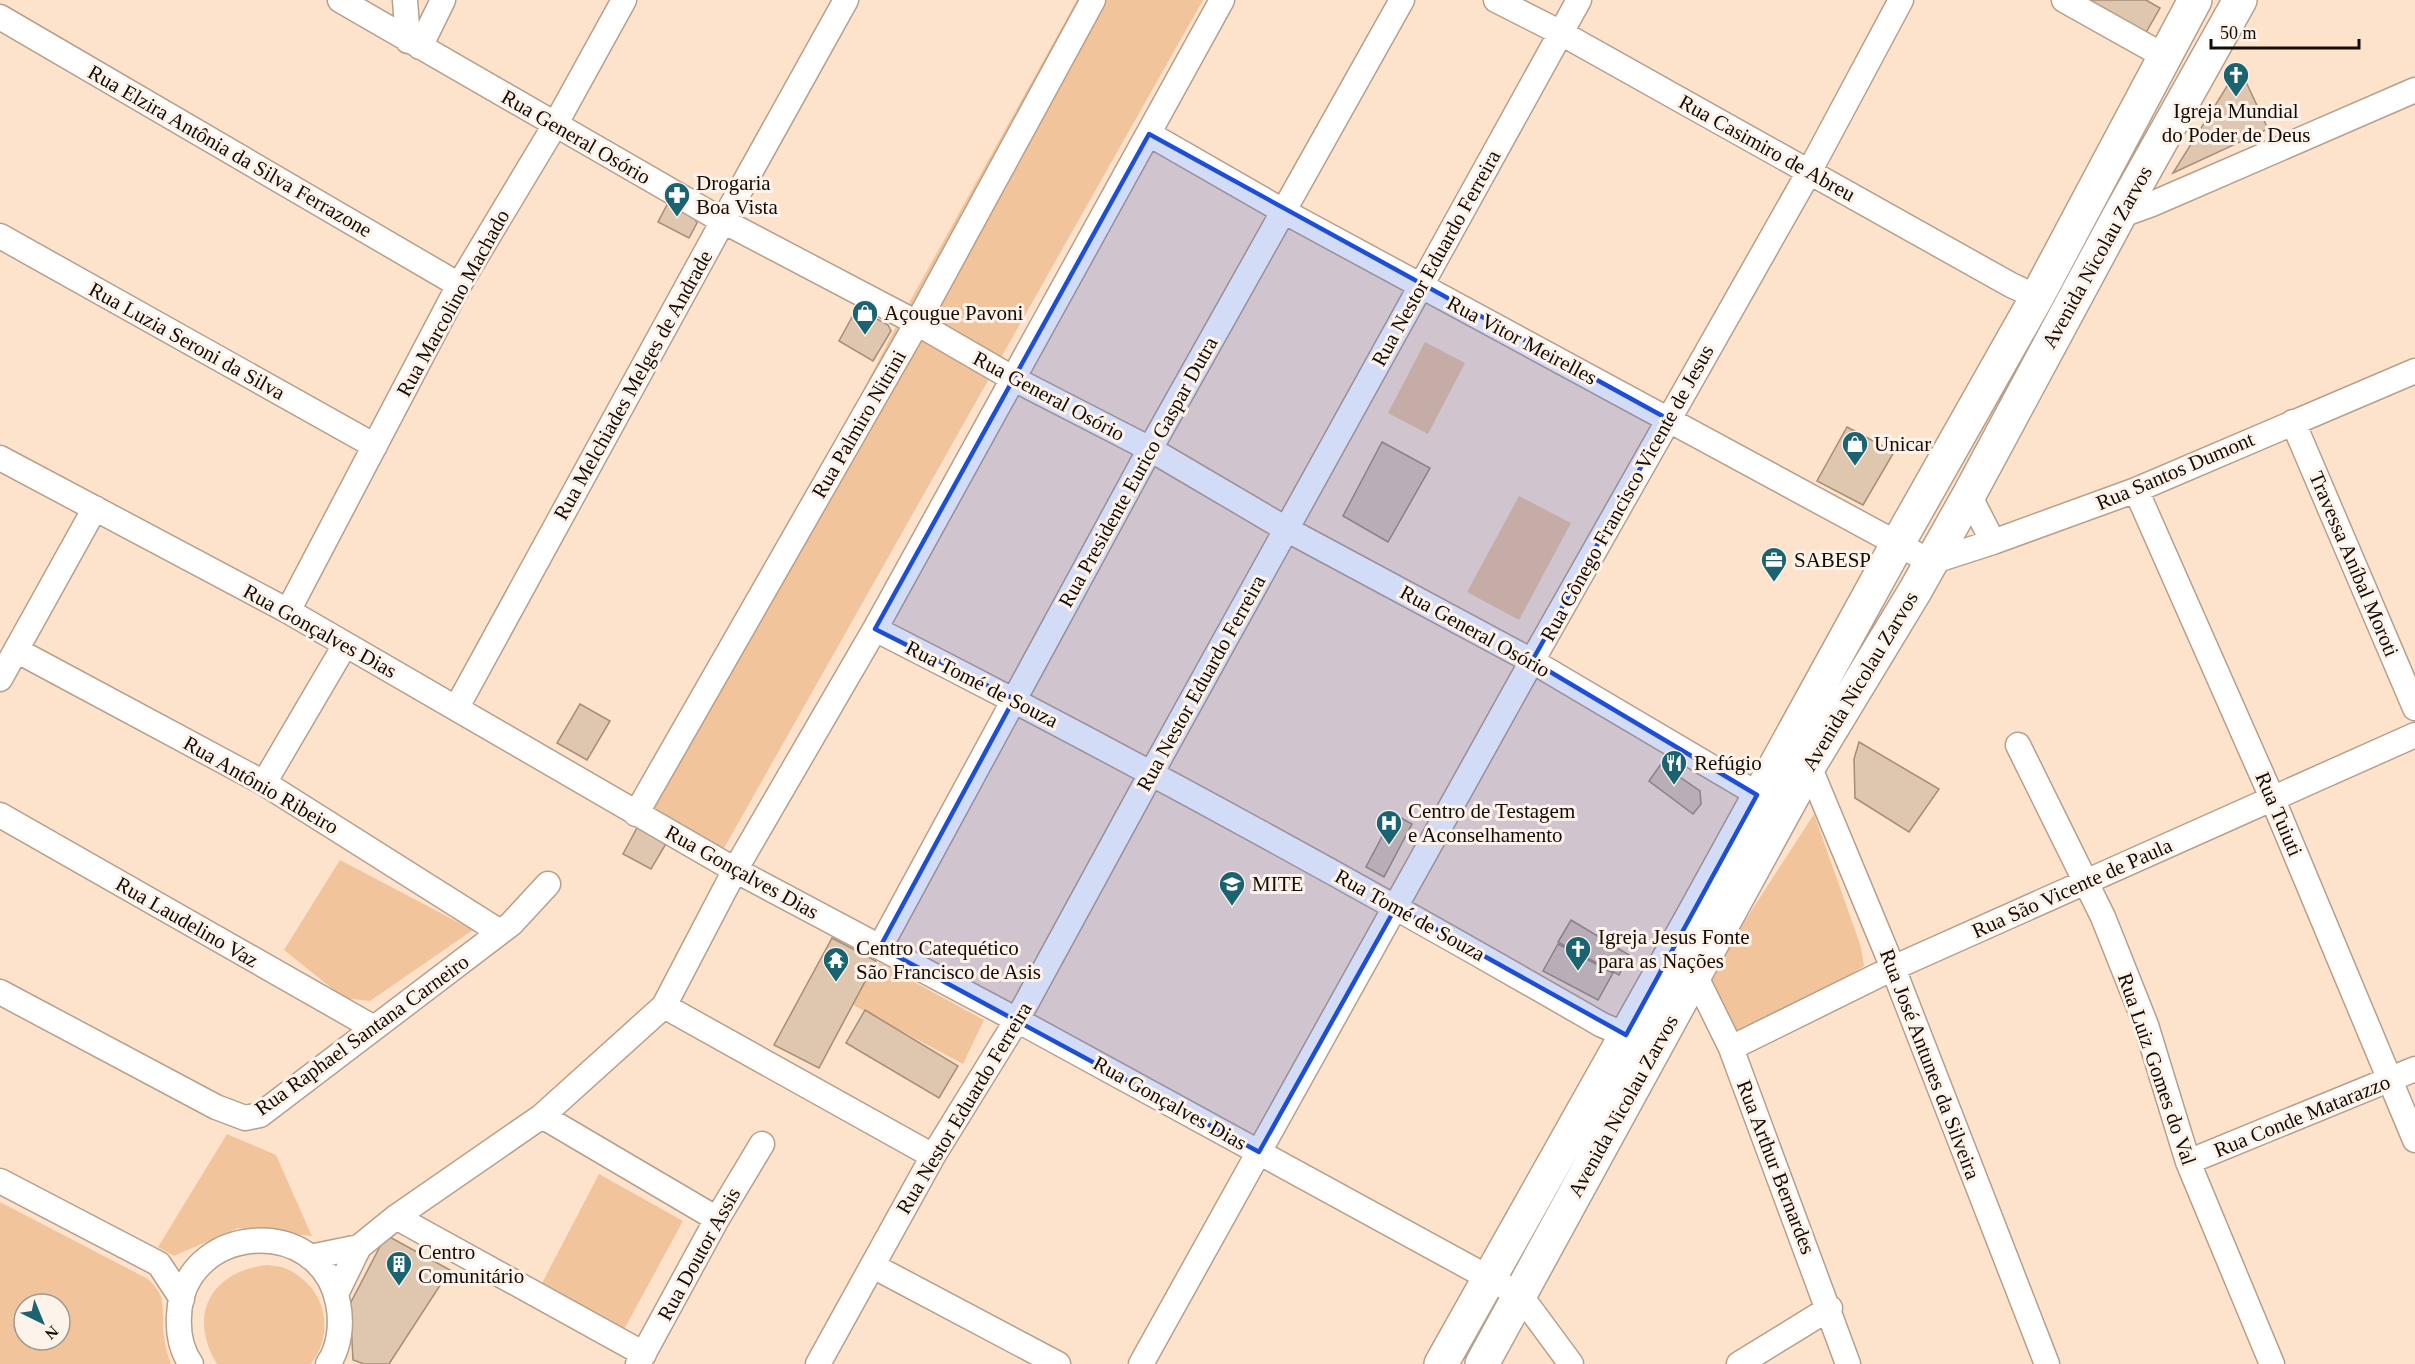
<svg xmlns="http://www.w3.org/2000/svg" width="2415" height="1364" font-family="'Times New Roman',serif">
	<rect width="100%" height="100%" fill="#fde3cc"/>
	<path fill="#f1c49b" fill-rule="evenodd" d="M1077 0H1203L723 850 645 809 898 323Z
		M1425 342 1465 363 1428 434 1388 413Z
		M1519 496 1571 523 1519 620 1467 592Z
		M1814 814 1861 947 1864 966 1831 986 1738 1030 1727 1029 1704 984Z
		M340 860 473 930 370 1001 344 998 284 950Z
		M876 961 984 1020 963 1064 853 1005Z
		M227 1134 276 1155 312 1236 238 1228 174 1256 158 1247Z
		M599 1174 683 1221 621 1335 541 1285Z
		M0 1202 148 1279C164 1295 163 1301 163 1322 163 1336 166 1351 171 1364H0ZM24 1304H60V1340H24Z
		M266 1265C274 1266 283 1266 289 1270 325 1288 336 1331 311 1364H217C187 1315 211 1272 266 1265Z"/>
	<path fill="#dfc6af" stroke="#a58d78" stroke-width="1.5" d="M2089 0H2146L2160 8 2144 36 2087 3Z
		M2239 67 2268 129 2173 173Z
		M669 201 692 214 697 223 689 238 658 222Z
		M857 308 888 325 891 331 873 361 839 341Z
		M1847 427 1894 452 1863 505 1817 481Z
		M1382 442 1430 468 1388 542 1343 516Z
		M580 704 610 721 587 760 557 743Z
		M1859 742 1939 789 1909 832 1855 798 1854 759Z
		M1661 764 1700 791 1701 804 1693 814 1649 781Z
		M1394 814 1412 824 1384 877 1366 867Z
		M638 826 667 842 651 869 623 854Z
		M1571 920 1629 955 1619 975 1558 942Z
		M832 938 876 961 819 1068 774 1045Z
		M1558 944 1613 973 1598 1000 1543 971Z
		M865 1010 958 1066 939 1098 846 1043Z
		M386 1235 450 1270 389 1364H364L353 1360 350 1304Z"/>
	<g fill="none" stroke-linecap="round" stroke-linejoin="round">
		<g stroke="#b89f8a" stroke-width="27">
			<path id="street" d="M340 0 723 221 917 323 1012 378 1150 449 1286 529 1532 661 1774 804
				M405 0 408 41
				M1496 0 1561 33 2011 285 2037 297
				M2064 0 2164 56
				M0 17 459 285
				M420 47 443 0
				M1149 134 1283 211 1931 562 1993 542 2136 490 2415 371
				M2119 216 2152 204 2415 90
				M0 236 375 446
				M2293 422 2415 708
				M0 458 288 611 735 870 1017 1020 1520 1295 1571 1364
				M2136 490 2273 800 2415 1140
				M1969 495 1993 542
				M288 611 459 285 555 125 624 0
				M875 629C1121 754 1363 887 1602 1025L1626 1035
				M16 650 264 783 500 932
				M0 679 95 508
				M457 707 723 221 846 0
				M2018 745 2103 917 2146 1025 2188 1162 2272 1364
				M1809 766 1893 968 2047 1364
				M264 783 345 645
				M636 814 917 323 1093 0
				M0 815 374 1028
				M880 947 1150 449 1402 0
				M1695 975 1731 1048 1848 1364
				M0 992 216 1107 245 1118 260 1115 511 924 548 884
				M664 1006 933 1156
				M1731 1048 1893 968 2415 735
				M542 1116 717 1219
				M2188 1162 2415 1069
				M0 1181 159 1264 182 1299
				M396 1217 644 1354
				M310 1257 359 1247
				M873 1266 1058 1364
				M336 1294 359 1247 396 1217 542 1116 664 1006 735 870 875 629 1222 0
				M191 1364C181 1350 178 1333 179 1316 182 1224 320 1212 338 1303 342 1323 340 1347 328 1364
				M638 1364 717 1219 762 1144
				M818 1364 933 1156 1017 1020 1152 772 1579 0
				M1141 1364 1532 661 1809 172 1901 0
				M1739 1364 1830 1308"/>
		</g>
		<g stroke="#b89f8a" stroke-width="36">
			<path id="secondary" d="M1441 1364 1689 923 1898 543 2037 297 2195 0
				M1482 1364 1809 766 1915 591 1969 495 2119 216 2240 0"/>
		</g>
		<use href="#street" stroke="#fff" stroke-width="24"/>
		<use href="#secondary" stroke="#fff" stroke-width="33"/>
	</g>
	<path fill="#1d4ed8" fill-opacity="0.2" stroke="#1d4ed8" stroke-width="4.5" stroke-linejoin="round" d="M1149 134 1668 419 1532 661 1757 795 1626 1035 1396 907 1259 1152 880 947 1014 699 875 629Z"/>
	<defs>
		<g id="church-pin" transform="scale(1.35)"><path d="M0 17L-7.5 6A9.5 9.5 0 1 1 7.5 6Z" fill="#1a6371" stroke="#fef3ea"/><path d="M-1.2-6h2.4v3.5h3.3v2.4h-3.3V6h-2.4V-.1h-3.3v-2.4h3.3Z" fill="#fff"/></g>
		<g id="pharmacy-pin" transform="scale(1.35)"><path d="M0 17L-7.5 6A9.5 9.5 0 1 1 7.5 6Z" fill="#1a6371" stroke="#fef3ea"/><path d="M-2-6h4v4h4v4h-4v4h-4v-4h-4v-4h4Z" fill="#fff"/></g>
		<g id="shop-pin" transform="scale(1.35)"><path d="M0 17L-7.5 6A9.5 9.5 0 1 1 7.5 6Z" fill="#1a6371" stroke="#fef3ea"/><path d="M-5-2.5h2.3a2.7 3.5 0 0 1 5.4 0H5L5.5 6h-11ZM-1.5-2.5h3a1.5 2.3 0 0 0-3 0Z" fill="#fff"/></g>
		<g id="office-pin" transform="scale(1.35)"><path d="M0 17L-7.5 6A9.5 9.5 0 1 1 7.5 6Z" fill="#1a6371" stroke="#fef3ea"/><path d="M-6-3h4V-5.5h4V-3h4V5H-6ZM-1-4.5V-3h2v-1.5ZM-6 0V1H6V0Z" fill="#fff"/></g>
		<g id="restaurant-pin" transform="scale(1.35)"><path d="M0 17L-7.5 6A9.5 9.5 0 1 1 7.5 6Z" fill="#1a6371" stroke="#fef3ea"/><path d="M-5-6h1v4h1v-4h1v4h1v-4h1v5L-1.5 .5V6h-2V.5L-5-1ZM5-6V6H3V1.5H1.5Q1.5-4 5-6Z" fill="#fff"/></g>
		<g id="hospital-pin" transform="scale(1.35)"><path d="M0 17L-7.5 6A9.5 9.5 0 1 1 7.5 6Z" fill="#1a6371" stroke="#fef3ea"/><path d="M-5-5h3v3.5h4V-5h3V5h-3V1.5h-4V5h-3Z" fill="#fff"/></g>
		<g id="university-pin" transform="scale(1.35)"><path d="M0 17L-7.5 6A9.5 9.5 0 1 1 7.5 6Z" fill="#1a6371" stroke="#fef3ea"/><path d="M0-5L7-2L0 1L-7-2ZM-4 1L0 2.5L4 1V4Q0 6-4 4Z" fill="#fff"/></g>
		<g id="temple-pin" transform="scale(1.35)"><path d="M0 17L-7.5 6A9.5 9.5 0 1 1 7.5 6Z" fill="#1a6371" stroke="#fef3ea"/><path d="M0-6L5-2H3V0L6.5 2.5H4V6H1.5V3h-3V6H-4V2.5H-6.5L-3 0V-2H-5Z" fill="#fff"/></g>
		<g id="building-pin" transform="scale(1.35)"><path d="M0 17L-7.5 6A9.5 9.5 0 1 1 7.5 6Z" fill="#1a6371" stroke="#fef3ea"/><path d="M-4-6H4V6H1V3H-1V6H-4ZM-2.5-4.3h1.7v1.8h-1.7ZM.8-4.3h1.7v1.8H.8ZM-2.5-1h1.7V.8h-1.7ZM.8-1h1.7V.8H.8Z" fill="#fff"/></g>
	</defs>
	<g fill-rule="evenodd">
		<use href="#church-pin" x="2236" y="75"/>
		<use href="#pharmacy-pin" x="677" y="195"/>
		<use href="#shop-pin" x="865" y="313"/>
		<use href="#shop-pin" x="1855" y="444"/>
		<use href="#office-pin" x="1774" y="560"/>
		<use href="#restaurant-pin" x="1674" y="763"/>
		<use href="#hospital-pin" x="1389" y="823"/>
		<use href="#university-pin" x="1232" y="884"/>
		<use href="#church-pin" x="1578" y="949"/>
		<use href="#temple-pin" x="836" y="960"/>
		<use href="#building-pin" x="399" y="1264"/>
	</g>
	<g text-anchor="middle" stroke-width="6" stroke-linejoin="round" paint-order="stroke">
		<g font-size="21" fill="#140c05" stroke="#fef3ea" text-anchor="start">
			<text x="2236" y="118" text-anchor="middle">Igreja Mundial<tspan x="2236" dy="24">do Poder de Deus</tspan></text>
			<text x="696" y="190">Drogaria<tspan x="696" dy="24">Boa Vista</tspan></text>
			<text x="884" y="320">Açougue Pavoni</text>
			<text x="1874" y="451">Unicar</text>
			<text x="1794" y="567">SABESP</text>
			<text x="1694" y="770">Refúgio</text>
			<text x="1408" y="818">Centro de Testagem<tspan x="1408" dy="24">e Aconselhamento</tspan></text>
			<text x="1252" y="891">MITE</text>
			<text x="1598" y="944">Igreja Jesus Fonte<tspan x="1598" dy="24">para as Nações</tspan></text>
			<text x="856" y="955">Centro Catequético<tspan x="856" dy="24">São Francisco de Asis</tspan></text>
			<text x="418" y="1259">Centro<tspan x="418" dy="24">Comunitário</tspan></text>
		</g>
		<g font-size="21" fill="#140c05" stroke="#fef3ea">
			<text transform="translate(576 137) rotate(30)" y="7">Rua General Osório</text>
			<text transform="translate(1767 148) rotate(29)" y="7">Rua Casimiro de Abreu</text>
			<text transform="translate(230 151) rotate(30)" y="7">Rua Elzira Antônia da Silva Ferrazone</text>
			<text transform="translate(2097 257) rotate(-61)" y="7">Avenida Nicolau Zarvos</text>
			<text transform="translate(1436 258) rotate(-61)" y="7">Rua Nestor Eduardo Ferreira</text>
			<text transform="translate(453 303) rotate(-61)" y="7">Rua Marcolino Machado</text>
			<text transform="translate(1522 340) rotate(28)" y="7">Rua Vitor Meirelles</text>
			<text transform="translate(187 341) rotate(29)" y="7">Rua Luzia Seroni da Silva</text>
			<text transform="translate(633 385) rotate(-61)" y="7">Rua Melchiades Melges de Andrade</text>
			<text transform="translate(1049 396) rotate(28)" y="7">Rua General Osório</text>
			<text transform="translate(859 424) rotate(-60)" y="7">Rua Palmiro Nitrini</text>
			<text transform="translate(2175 471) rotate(-23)" y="7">Rua Santos Dumont</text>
			<text transform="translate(1138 472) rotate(-61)" y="7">Rua Presidente Eurico Gaspar Dutra</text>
			<text transform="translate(1627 493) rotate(-61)" y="7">Rua Cônego Francisco Vicente de Jesus</text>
			<text transform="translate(2354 564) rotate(67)" y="7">Travessa Aníbal Moroti</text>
			<text transform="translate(320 631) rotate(29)" y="7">Rua Gonçalves Dias</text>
			<text transform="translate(1475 631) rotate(29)" y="7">Rua General Osório</text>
			<text transform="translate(1860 681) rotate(-59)" y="7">Avenida Nicolau Zarvos</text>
			<text transform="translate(1201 683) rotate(-61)" y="7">Rua Nestor Eduardo Ferreira</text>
			<text transform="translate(982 684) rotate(27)" y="7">Rua Tomé de Souza</text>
			<text transform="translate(261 785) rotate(30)" y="7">Rua Antônio Ribeiro</text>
			<text transform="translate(2279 814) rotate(67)" y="7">Rua Tuiuti</text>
			<text transform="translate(742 872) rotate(29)" y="7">Rua Gonçalves Dias</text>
			<text transform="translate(2072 888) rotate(-24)" y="7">Rua São Vicente de Paula</text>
			<text transform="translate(1410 915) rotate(29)" y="7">Rua Tomé de Souza</text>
			<text transform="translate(187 922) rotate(30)" y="7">Rua Laudelino Vaz</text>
			<text transform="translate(362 1035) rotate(-36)" y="7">Rua Raphael Santana Carneiro</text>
			<text transform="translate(1930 1064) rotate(69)" y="7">Rua José Antunes da Silveira</text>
			<text transform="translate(2157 1069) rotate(71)" y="7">Rua Luiz Gomes do Val</text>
			<text transform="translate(1170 1103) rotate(29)" y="7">Rua Gonçalves Dias</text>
			<text transform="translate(1623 1106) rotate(-61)" y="7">Avenida Nicolau Zarvos</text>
			<text transform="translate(964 1108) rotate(-59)" y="7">Rua Nestor Eduardo Ferreira</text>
			<text transform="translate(2302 1116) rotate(-22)" y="7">Rua Conde Matarazzo</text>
			<text transform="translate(1776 1167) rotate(69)" y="7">Rua Arthur Bernardes</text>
			<text transform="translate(699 1254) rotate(-61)" y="7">Rua Doutor Assis</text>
		</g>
	</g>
	<g transform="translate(42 1322) rotate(137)"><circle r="28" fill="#fef3ea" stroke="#a0978e" stroke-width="1.5"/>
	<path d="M0-4.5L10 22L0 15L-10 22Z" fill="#1a6371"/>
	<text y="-9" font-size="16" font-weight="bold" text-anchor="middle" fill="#140c05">N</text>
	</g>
	<path d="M2211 39v9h148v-9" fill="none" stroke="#140c05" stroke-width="3"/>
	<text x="2220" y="39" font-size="18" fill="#140c05" stroke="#fef3ea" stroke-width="4.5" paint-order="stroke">50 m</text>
</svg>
